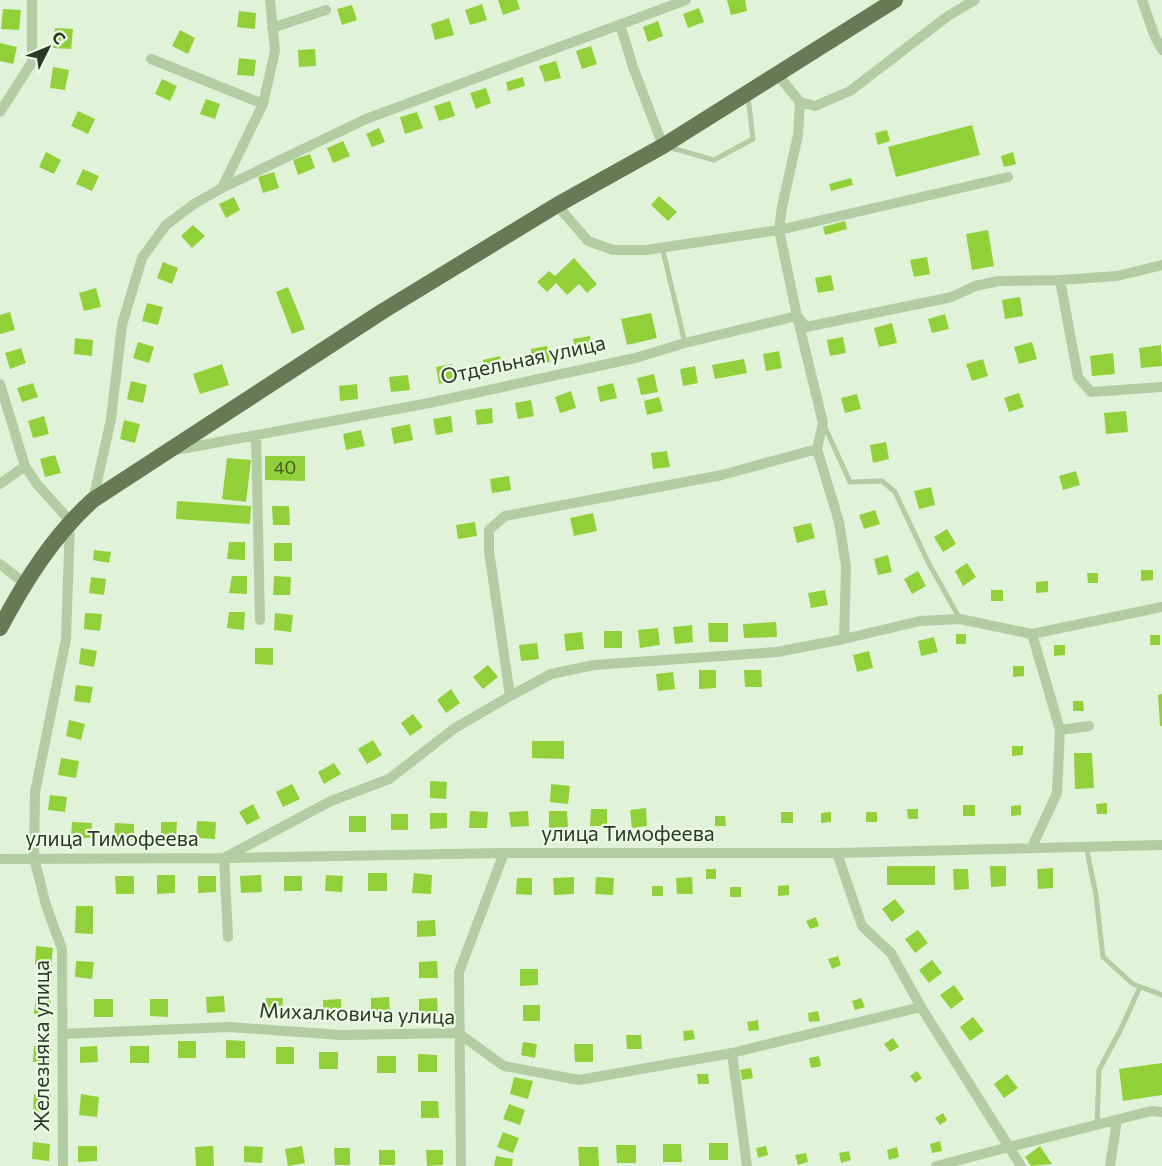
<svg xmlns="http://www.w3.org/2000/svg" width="1162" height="1166" font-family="Commissioner,sans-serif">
	<rect width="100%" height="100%" fill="#e0f3d8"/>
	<path fill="#92d039" d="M498 0H517L520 9 503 15Z
		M727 0H745L747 11 731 15Z
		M482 4 487 20 470 25 465 10Z
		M352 5 357 20 342 25 337 9Z
		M699 8 704 22 688 28 683 14Z
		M3 9 21 10 19 30 1 29Z
		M239 11 256 13 255 29 237 27Z
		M449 18 454 35 435 40 431 24Z
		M658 21 663 36 648 42 643 27Z
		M55 28 73 29 71 49 53 48Z
		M180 30 195 38 188 54 172 46Z
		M0 43 17 47 13 64 0 61Z
		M591 46 597 64 582 69 576 51Z
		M315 49 316 66 299 67 298 50Z
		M239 58 256 60 254 76 237 75Z
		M556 61 561 78 545 82 539 66Z
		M53 67 69 70 65 90 50 88Z
		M523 77 525 86 508 91 506 82Z
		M162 79 177 86 170 101 155 94Z
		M486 88 491 103 476 109 470 93Z
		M206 99 220 104 215 119 200 114Z
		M450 101 455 116 439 121 434 106Z
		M78 111 95 119 88 134 71 126Z
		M417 112 423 128 405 134 400 117Z
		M972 125 980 155 896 177 888 147Z
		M379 128 385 142 372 147 366 134Z
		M887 130 890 141 878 145 875 133Z
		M343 141 350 156 333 163 327 148Z
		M46 152 61 160 54 174 39 167Z
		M1013 152 1016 164 1004 167 1001 156Z
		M310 154 315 168 298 175 293 160Z
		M83 169 99 176 92 191 76 184Z
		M274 172 279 188 263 193 258 177Z
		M851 178 853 185 831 191 829 184Z
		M659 196 677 212 668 221 651 205Z
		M234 197 240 210 226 218 219 204Z
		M845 221 847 229 825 235 823 227Z
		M193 225 205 236 192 248 181 236Z
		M988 230 994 266 972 270 966 234Z
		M927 257 930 274 914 277 910 260Z
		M574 258 597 284 587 293 579 284 567 295 556 283 547 292 537 282 549 271 555 276Z
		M163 262 178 268 172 284 157 278Z
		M831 275 834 290 818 293 815 278Z
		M288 287 305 329 292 334 276 292Z
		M96 288 101 307 84 311 79 293Z
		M1020 297 1023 316 1005 319 1002 300Z
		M147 303 163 307 158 325 142 321Z
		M10 312 15 330 0 334V315Z
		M651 313 657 338 627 345 621 319Z
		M945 314 949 329 932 333 928 319Z
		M892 323 897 343 879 347 874 328Z
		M590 336 592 352 576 355 573 339Z
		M843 337 846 353 830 356 827 340Z
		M75 338 93 340 92 356 74 354Z
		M138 342 154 347 149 363 133 358Z
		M1032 342 1037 359 1019 364 1014 347Z
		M1161 345 1162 366 1141 368 1139 348Z
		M547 346 550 362 533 365 531 349Z
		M21 348 26 363 10 369 5 353Z
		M779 351 782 368 766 371 763 354Z
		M1113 353 1115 374 1092 376 1090 356Z
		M500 356 503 369 486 373 483 360Z
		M744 359 747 373 715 379 712 365Z
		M983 359 988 376 972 381 966 364Z
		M222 364 229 385 200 394 193 374Z
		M452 364 455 381 439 384 436 367Z
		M695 366 698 383 683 386 680 369Z
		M654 374 658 392 641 395 637 378Z
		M408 375 410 390 391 392 389 377Z
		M131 381 147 385 143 403 127 399Z
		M33 383 38 397 22 402 17 388Z
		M613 383 617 398 600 402 597 387Z
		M357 384 358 399 340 401 339 386Z
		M571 391 576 408 560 413 555 397Z
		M1019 393 1024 407 1009 412 1004 398Z
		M857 394 861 409 845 413 841 398Z
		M659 397 663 411 647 415 644 401Z
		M531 400 534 416 518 419 515 403Z
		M492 408 493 423 477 425 475 410Z
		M1126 411 1128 432 1106 434 1104 413Z
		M44 416 49 434 33 438 28 421Z
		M451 416 453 432 436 435 433 419Z
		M124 420 140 424 135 443 120 439Z
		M410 424 413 440 394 444 391 428Z
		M361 430 365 446 346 450 343 434Z
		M886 442 889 459 873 463 870 445Z
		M667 451 670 467 653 469 651 453Z
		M55 455 61 473 45 477 40 459Z
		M265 456H305V481L265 480Z
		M227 458 251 460 246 502 222 499Z
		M1076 471 1080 485 1063 490 1059 476Z
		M509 476 511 490 492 493 490 479Z
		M931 487 935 505 919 509 914 491Z
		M177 501 251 506 250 524 176 519Z
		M272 506H289L290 525H273Z
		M875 510 880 524 864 529 859 515Z
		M593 513 597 531 574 536 570 518Z
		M475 522 477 536 458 539 456 525Z
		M811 523 815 538 797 543 793 527Z
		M947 529 956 544 943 552 934 537Z
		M229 542H245V560L227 559Z
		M274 543H292V561H274Z
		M94 550 111 552 109 563 93 560Z
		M888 555 892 572 878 575 874 559Z
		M967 563 976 577 963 586 955 571Z
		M1141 570H1153V580L1141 581Z
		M918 571 926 586 912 594 904 579Z
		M1087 573H1098V583H1088Z
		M232 576H247V594L229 593Z
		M274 576 291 577 290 595H273Z
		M91 577 106 579 104 595 89 593Z
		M1048 581V592L1036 593V582Z
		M825 590 828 605 811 608 808 593Z
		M991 590H1003V601H991Z
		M229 612H245L244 630 227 628Z
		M85 613 102 614 100 631 84 629Z
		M275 613 293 615 291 632 274 630Z
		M776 622 777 637 744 638 743 624Z
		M708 623H728V642H709Z
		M692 625 693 642 675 644 673 627Z
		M658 628 660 645 640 648 638 630Z
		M604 631H622V648H604Z
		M582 632 584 649 566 651 564 634Z
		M956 634H966V644H956Z
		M1150 635H1160V645H1150Z
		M934 637 938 652 921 656 918 641Z
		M537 643 539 659 521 661 519 645Z
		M1054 645H1065V655L1054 656Z
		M81 648 97 651 94 667 79 664Z
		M255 648H273V665L255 664Z
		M869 651 873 668 857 672 853 655Z
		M488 665 498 677 483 689 473 677Z
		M1013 666H1024V676L1013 677Z
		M699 670H716V688L699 689Z
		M744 670H761L762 687H745Z
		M673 672 675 689 658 691 656 674Z
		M76 685 93 687 90 703 74 701Z
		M451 689 460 703 446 713 437 700Z
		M1162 694V726H1160L1158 695Z
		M1073 701H1083L1084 711H1073Z
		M413 714 423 727 410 736 401 723Z
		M69 720 85 724 81 740 66 736Z
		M373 740 382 755 367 764 358 749Z
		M532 741H564V759L532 758Z
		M1012 746H1023V755L1012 756Z
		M1074 753H1092L1094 788 1075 789Z
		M61 758 79 761 76 778 58 775Z
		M334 763 341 774 324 784 318 772Z
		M430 781 447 782 446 799 430 798Z
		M292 784 300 799 283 807 276 792Z
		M551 784 570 786 568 804 550 802Z
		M50 795 67 797 65 812 48 810Z
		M1107 803V814H1097L1096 804Z
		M253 804 260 818 247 825 239 812Z
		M963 805H975V816H963Z
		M1021 805V815L1011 816V806Z
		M646 808 647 826 632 828 630 810Z
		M591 809H607V826H590Z
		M907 809H918V819H908Z
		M470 811 488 812 487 828H469Z
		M528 811 529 826 511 827 509 812Z
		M549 811H567L568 827 549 828Z
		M781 812H793V823H781Z
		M831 812V822L821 823V813Z
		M866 812H877V822H866Z
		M430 813H447V828L430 829Z
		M391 814H408V830H391Z
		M349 816H366V832H349Z
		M715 816H725L726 826H715Z
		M197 821 216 822 215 839 196 838Z
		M72 822 92 823 91 838H71Z
		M161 822H177L176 837 161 836Z
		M115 823 134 824V840L114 839Z
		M887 866H935V885H887Z
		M990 866H1006V886L991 887Z
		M1053 868V888L1038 889 1037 869Z
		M706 869H716V879H706Z
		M953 869H968L969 889 954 890Z
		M368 873H387V891H368Z
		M414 873 432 875 431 894 412 893Z
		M157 875H175V893L157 894Z
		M261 875 262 892 241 893 240 876Z
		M326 875 343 876 342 892 325 891Z
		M115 876H134V894H116Z
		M198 876H216V892L198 893Z
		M284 876H302V891H284Z
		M574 877V894L554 895 553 878Z
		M596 877 614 878 613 895 595 894Z
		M692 877 693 894H677L676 878Z
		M517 878H532V895L516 894Z
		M789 885V895L778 896V886Z
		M652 886H663V896H652Z
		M730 887H741V897H730Z
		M895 899 905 912 892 922 882 909Z
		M76 906H93V934L75 933Z
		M816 917 819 926 810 929 806 921Z
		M435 920 436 936 417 937V921Z
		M918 930 928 943 915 953 905 939Z
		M36 946 53 948 51 967 35 965Z
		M838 956 841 965 832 969 828 959Z
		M932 960 942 973 929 983 919 970Z
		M76 961 94 962 92 979 75 977Z
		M437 961 438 978H419V962Z
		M520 969H538V985L520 986Z
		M954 985 964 999 951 1009 940 995Z
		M36 996 51 998 49 1016 34 1014Z
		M224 996 225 1012 207 1013 206 997Z
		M389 997 390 1013 371 1014V998Z
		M266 998H283L282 1015H265Z
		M437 998 438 1014 419 1015V999Z
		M861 998 865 1007 855 1010 852 1001Z
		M94 999H113V1017H94Z
		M150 999H168V1017L150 1016Z
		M341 999 342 1018H323V1000Z
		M523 1005H540V1021H523Z
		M818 1011 820 1021 809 1022 808 1013Z
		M973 1017 984 1031 970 1041 960 1027Z
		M758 1020 759 1030 749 1031 747 1022Z
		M693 1030 695 1039 684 1041 683 1031Z
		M626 1035H641L642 1049H627Z
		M893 1038 899 1047 890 1052 884 1044Z
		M226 1040 245 1041V1058H226Z
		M178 1041H196V1058H178Z
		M523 1042 537 1044 535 1058 521 1055Z
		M574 1044H593V1062H575Z
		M34 1046H51L50 1062H33Z
		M97 1046 98 1062 80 1063V1047Z
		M130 1046H149V1063H130Z
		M276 1047H294V1064H276Z
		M319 1052H338V1069H319Z
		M418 1054 437 1055V1072H418Z
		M377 1056H396V1073H377Z
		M819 1056 821 1066 811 1068 809 1058Z
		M1162 1063V1095L1123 1101 1119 1069Z
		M751 1068 753 1078 742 1080 740 1070Z
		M917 1071 922 1078 915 1083 910 1076Z
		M697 1074H708L709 1084H698Z
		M1007 1074 1018 1088 1004 1098 994 1084Z
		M514 1077 533 1081 528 1099 510 1094Z
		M34 1094 51 1095 49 1112 33 1111Z
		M81 1094 99 1097 97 1117 79 1115Z
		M421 1101H438L439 1118H421Z
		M509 1104 525 1110 520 1125 503 1119Z
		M943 1113 947 1120 940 1125 935 1118Z
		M503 1132 519 1138 513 1153 497 1147Z
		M940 1141 942 1151 932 1153 930 1144Z
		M33 1142 50 1144 49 1161 32 1159Z
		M709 1143H728V1160H709Z
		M663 1144H681L682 1162H663Z
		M616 1145H636V1163H617Z
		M78 1146H97V1161L78 1162Z
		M213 1146 214 1166H196L195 1147Z
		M244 1146 263 1147 262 1163 244 1162Z
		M302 1146 305 1163 288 1166 285 1149Z
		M766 1146 768 1155 758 1158 756 1148Z
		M1040 1146 1052 1164 1031 1166 1025 1157Z
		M578 1147H598L599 1166H579Z
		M897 1147 899 1157 889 1160 887 1150Z
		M334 1148H350V1165H335Z
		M379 1150H395V1165H379Z
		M426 1150H443V1165L427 1166Z
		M849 1151 851 1160 841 1163 839 1153Z
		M806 1153 808 1162 798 1165 795 1155Z
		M496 1156 513 1159 512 1166H494Z"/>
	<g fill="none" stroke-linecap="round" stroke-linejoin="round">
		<path stroke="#b2cca3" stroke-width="5" d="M668 147 714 160 753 139 748 96
			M662 247 685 343
			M824 425 850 482 882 481 895 492 928 562 960 619
			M1086 846 1096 895 1103 957 1133 984 1162 995
			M1097 1125 1099 1070 1121 1029 1140 987"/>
		<path stroke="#b2cca3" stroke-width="10" d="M1142 0 1155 37 1162 50
			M620 24 633 67 663 146
			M272 28 326 10
			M151 59 263 104 275 51 270 0
			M777 74 800 102 815 106 850 91 948 16 975 0
			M800 102 798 135 782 207 779 230 797 316 806 327 952 297 975 286 999 281 1060 280
			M0 112 32 62V0
			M222 188 366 119 686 0
			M557 205 588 241 613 250H646L779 230 1008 177
			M1162 265 1117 276 1060 280 1078 377 1091 392 1162 387
			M0 384 25 466 37 484 70 521 66 639 35 792 34 858 46 905 62 949 63 1166
			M256 435 260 620
			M176 450 429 403 635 358 685 343 797 316 823 423 817 449
			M0 484 25 466
			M93 500 111 419 122 325 142 258 166 225 194 204 222 188 263 104
			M0 564 24 583
			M1032 634 1162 607
			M844 639 920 621 960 619 1032 634 1060 730 1057 793 1032 847
			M1060 730 1089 726
			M837 853 862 926 891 953 921 1007 1009 1147 936 1166
			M0 859 224 858 504 853H837L1162 845
			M228 937 224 858 331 801 389 779 455 728 510 696 489 551V530L505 516 722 475 817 449 839 522 846 566 844 639 777 652 594 665 551 674 510 696
			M62 1034 229 1027 341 1035 458 1033 504 1066 579 1080 732 1053 921 1007
			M732 1053 747 1166
			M461 1166 459 972 504 853
			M1021 1166 1009 1147 1151 1111 1162 1112
			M1110 1166 1117 1120"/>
		<path stroke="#677955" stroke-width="16" d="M0 628C25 581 53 536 93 500L383 311 557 205 663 146 895 0"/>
	</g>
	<g text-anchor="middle" stroke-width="4.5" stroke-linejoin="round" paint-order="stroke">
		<g font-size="18" fill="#475c2a">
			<text x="285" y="474">40</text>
		</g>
		<g font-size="21" fill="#2e3625" stroke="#ebfbe4">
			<text transform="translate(523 360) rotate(-12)" y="7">Отдельная улица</text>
			<text x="628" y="841">улица Тимофеева</text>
			<text x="112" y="846">улица Тимофеева</text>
			<text transform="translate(357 1014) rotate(2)" y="7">Михалковича улица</text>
			<text transform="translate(42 1046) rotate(-90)" y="7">Железняка улица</text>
		</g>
	</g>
	<g transform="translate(48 48) rotate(47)" stroke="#ebfbe4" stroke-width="4.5" paint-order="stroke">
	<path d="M0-4.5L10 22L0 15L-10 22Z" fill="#2e3625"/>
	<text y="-9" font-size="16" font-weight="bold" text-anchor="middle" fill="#2e3625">С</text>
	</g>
</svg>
